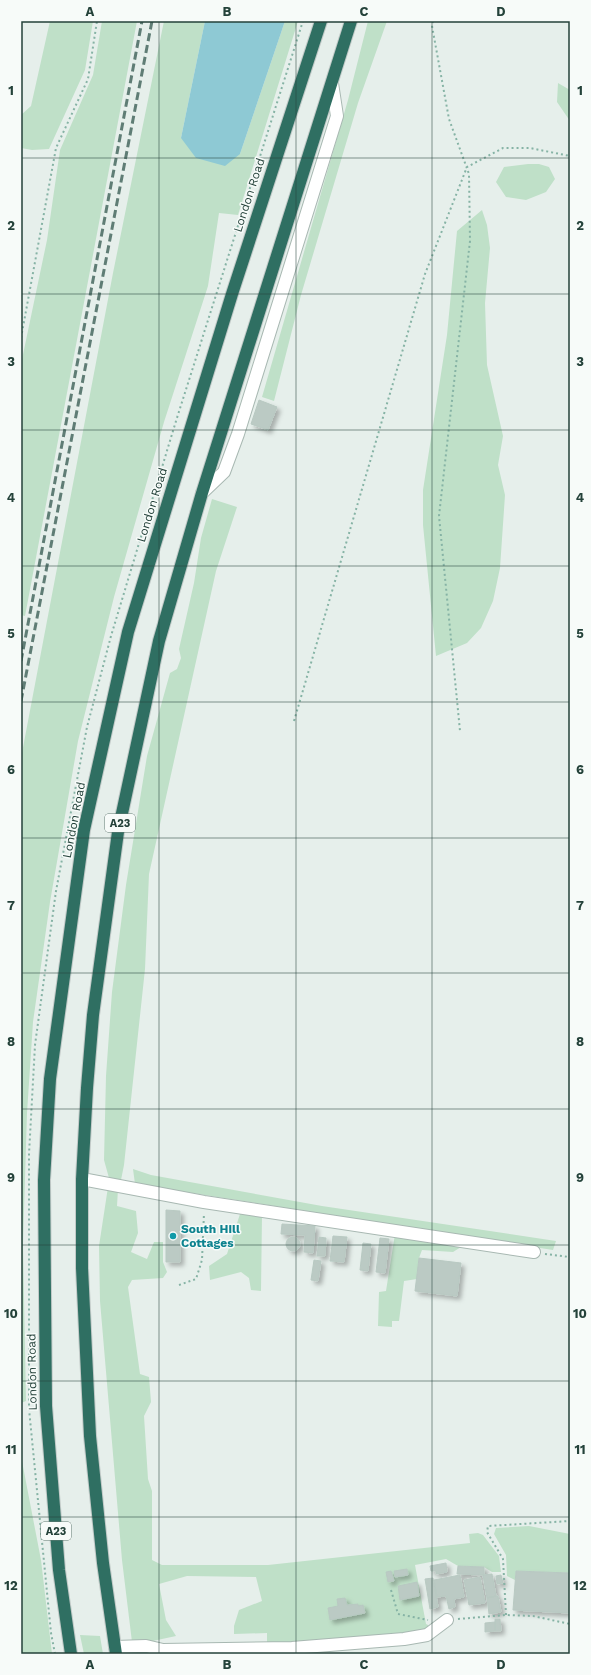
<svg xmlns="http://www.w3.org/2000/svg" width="591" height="1675" font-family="'Work Sans',sans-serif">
	<defs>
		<filter id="shadow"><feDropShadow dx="3.5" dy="3.5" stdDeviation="2" flood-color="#0004"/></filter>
	</defs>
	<rect width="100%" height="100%" fill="#e6efeb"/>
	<path fill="#bfe0c8" d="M50 21H93L85 70 49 149 32 150 21 148V115L31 106Z
		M102 21H137L25 616 21 615V364L47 240 60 150 93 75Z
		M164 21H205L181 138 240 154 285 21H298L238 215 219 213 208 286 164 422 114 597 78 741 50 902 33 1022 27 1113 23 1244 26 1401 21 1403V758L113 273Z
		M368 21H387L358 103 301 295 274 401 262 397 348 100Z
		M558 83 570 90V121L557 102Z
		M528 164H539L549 167 555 179 546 192 526 200 506 197 496 182 504 167Z
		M482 210 487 225 490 248 485 303 487 365 503 436 498 465 505 495 500 568 493 601 481 628 467 643 436 656 423 525V490L447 335 457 231Z
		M212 499 237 507 216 571 149 874 145 969 124 1165 121 1180 109 1178 104 1160 106 1076 112 992 126 885 147 756 170 673 177 669 181 658 179 649 194 583 201 538Z
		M133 1169 151 1175 322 1206 556 1241 553 1250 135 1184Z
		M108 1187 118 1189 117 1206 136 1211 138 1233 131 1252 147 1259 154 1242H163V1262L167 1272 163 1278 132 1280 128 1287 140 1374 149 1377 151 1402 144 1416 148 1479 152 1491V1560L162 1565H268L470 1543 469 1534 478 1533 483 1535 499 1556 501 1572H492L484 1567 458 1566 446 1559 415 1565 426 1624 428 1625V1628L417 1633 319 1641 267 1644V1633L234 1634V1626L239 1610 262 1601 256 1577 187 1576 159 1584 166 1620 176 1636 148 1642H132L122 1560 100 1301 99 1246Z
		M240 1214 262 1215 261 1291 251 1290 249 1278 241 1272 210 1280 209 1266 227 1254Z
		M395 1234 461 1247 453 1252 422 1250 419 1258 417 1279 404 1281 399 1321H392V1327L378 1326 379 1292 386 1291Z
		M21 1456 41 1560 52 1654H21Z
		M529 1526 570 1534V1573L516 1571 515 1580 507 1576 506 1555 494 1534 496 1528Z
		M80 1635 100 1636 103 1654H84Z"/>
	<path fill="#8ec9d4" d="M205 21H285L240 154 225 166 196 158 181 138Z"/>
	<path fill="#bbcac4" stroke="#b8c9c2" filter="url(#shadow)" d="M259 400 277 407 268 430 251 424Z
		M166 1210 180 1211V1262H166Z
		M282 1224 315 1226 313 1253 304 1252 305 1235 281 1234Z
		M333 1236 347 1237 344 1262 330 1261Z
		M319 1237 326 1238 325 1256H317Z
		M286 1244a7 7 0 1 1 14 0a7 7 0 1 1-14 0Z
		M380 1238 389 1239 385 1273 376 1272Z
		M363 1243 371 1244 368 1271 360 1270Z
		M419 1258 461 1263 457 1296 415 1291Z
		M314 1260 321 1261 318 1281 311 1280Z
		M446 1563 447 1572 436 1574V1571H431L430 1566Z
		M458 1566 484 1567V1575L457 1574Z
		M407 1569 408 1575 395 1577 394 1571Z
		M391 1571 394 1581 388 1582 386 1572Z
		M516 1571 570 1573V1613L513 1610Z
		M492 1574 496 1596 487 1598 483 1575Z
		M460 1575 464 1597 454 1599 455 1607 449 1609 446 1596 437 1597 434 1580Z
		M501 1575 503 1583 497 1584 496 1576Z
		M480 1577 485 1603 469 1605 464 1580Z
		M433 1578 438 1607 430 1609 425 1579Z
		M417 1582 419 1596 400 1600 398 1586Z
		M496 1596H498L501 1612 489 1614 487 1598Z
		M345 1598 347 1605 358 1604V1606L363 1605 365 1613 330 1620 328 1608 338 1606 337 1599Z
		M495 1619H500L501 1631H495Z
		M495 1622V1631L485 1632V1623Z"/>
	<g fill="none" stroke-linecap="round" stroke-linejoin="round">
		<g stroke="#a8b8b2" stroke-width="14">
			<path id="minor" d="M202 493 224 472 238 434 337 116 332 83
				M82 1179 204 1202 534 1252
				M115 1647 146 1646 163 1650 292 1648 404 1639 427 1635 447 1620"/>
		</g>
		<g stroke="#c2cac8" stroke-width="14">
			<path id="highway" d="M71 1654 59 1570 46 1406 44 1180 50 1079 84 830 128 632 232 294 321 21
				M116 1654 103 1563 90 1436 82 1268V1179L87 1088 93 1015 118 832 159 641 202 493 351 21"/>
		</g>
		<path stroke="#86b3a5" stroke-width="2" stroke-dasharray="2 3" stroke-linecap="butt" d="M433 21 432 26 449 119 469 174 470 241 439 516 460 731
			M21 338 56 148 88 79 97 21
			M294 721 425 274 467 167 503 148H530L570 156
			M545 1254 570 1257
			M179 1285 196 1279 202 1260 204 1213
			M391 1590 398 1614 428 1620
			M506 1615 503 1559 487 1532 488 1526 570 1521
			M458 1619 506 1615 533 1616 570 1624
			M55 1654 51 1633 29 1409V1154L35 1045 56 891 87 727 111 636 176 421 303 21"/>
		<use href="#minor" stroke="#fff" stroke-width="12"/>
		<use href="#highway" stroke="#2f6f62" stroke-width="12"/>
		<path stroke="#5f7d75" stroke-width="3" stroke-dasharray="8 4" stroke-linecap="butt" d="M21 661 142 21
			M21 701 152 21"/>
	</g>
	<path fill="none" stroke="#24423a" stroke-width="1" stroke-opacity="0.55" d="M159 21V1654M296 21V1654M432 21V1654M21 158H570M21 294H570M21 430H570M21 566H570M21 702H570M21 838H570M21 973H570M21 1109H570M21 1245H570M21 1381H570M21 1517H570"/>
	<circle fill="#0f9aa8" stroke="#f7fbf9" stroke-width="1.5" cx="173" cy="1236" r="4"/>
	<g text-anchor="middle" stroke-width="3" stroke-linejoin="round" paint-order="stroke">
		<g fill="#f7fbf9" stroke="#637a73" stroke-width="1">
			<rect x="105" y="814" width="30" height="18" rx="3"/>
			<rect x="41" y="1522" width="30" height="18" rx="3"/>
		</g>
		<g font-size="11" font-weight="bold" fill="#24423a">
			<text x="120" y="827">A23</text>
			<text x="56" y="1535">A23</text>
		</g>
		<g font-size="12" fill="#24423a" stroke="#f7fbf9">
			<text transform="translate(249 195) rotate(-72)" y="4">London Road</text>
			<text transform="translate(152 505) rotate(-73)" y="4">London Road</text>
			<text transform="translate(74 820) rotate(-79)" y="4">London Road</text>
			<text transform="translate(32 1372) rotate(-91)" y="4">London Road</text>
		</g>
		<g font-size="12" font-weight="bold" fill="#0d838f" stroke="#f7fbf9" text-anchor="start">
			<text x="181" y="1233">South Hill<tspan x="181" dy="14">Cottages</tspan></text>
		</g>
	</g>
	<rect width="591" height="1675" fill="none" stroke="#f7fbf9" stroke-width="44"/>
	<rect x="22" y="22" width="547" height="1631" fill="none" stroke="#24423a" stroke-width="1.5"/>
	<g font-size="13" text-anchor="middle" font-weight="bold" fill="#24423a">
		<text x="90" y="16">A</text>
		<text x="227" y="16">B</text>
		<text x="364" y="16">C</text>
		<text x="501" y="16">D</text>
		<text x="11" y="95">1</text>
		<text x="580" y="95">1</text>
		<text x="11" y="230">2</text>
		<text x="580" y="230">2</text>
		<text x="11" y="366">3</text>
		<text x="580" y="366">3</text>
		<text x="11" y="502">4</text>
		<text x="580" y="502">4</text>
		<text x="11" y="638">5</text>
		<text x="580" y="638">5</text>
		<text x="11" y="774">6</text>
		<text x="580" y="774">6</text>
		<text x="11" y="910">7</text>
		<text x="580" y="910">7</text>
		<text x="11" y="1046">8</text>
		<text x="580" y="1046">8</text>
		<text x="11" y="1182">9</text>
		<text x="580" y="1182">9</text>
		<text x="11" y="1318">10</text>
		<text x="580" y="1318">10</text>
		<text x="11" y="1454">11</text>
		<text x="580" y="1454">11</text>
		<text x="11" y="1590">12</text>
		<text x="580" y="1590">12</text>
		<text x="90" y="1669">A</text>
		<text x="227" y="1669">B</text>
		<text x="364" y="1669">C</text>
		<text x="501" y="1669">D</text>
	</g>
</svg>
